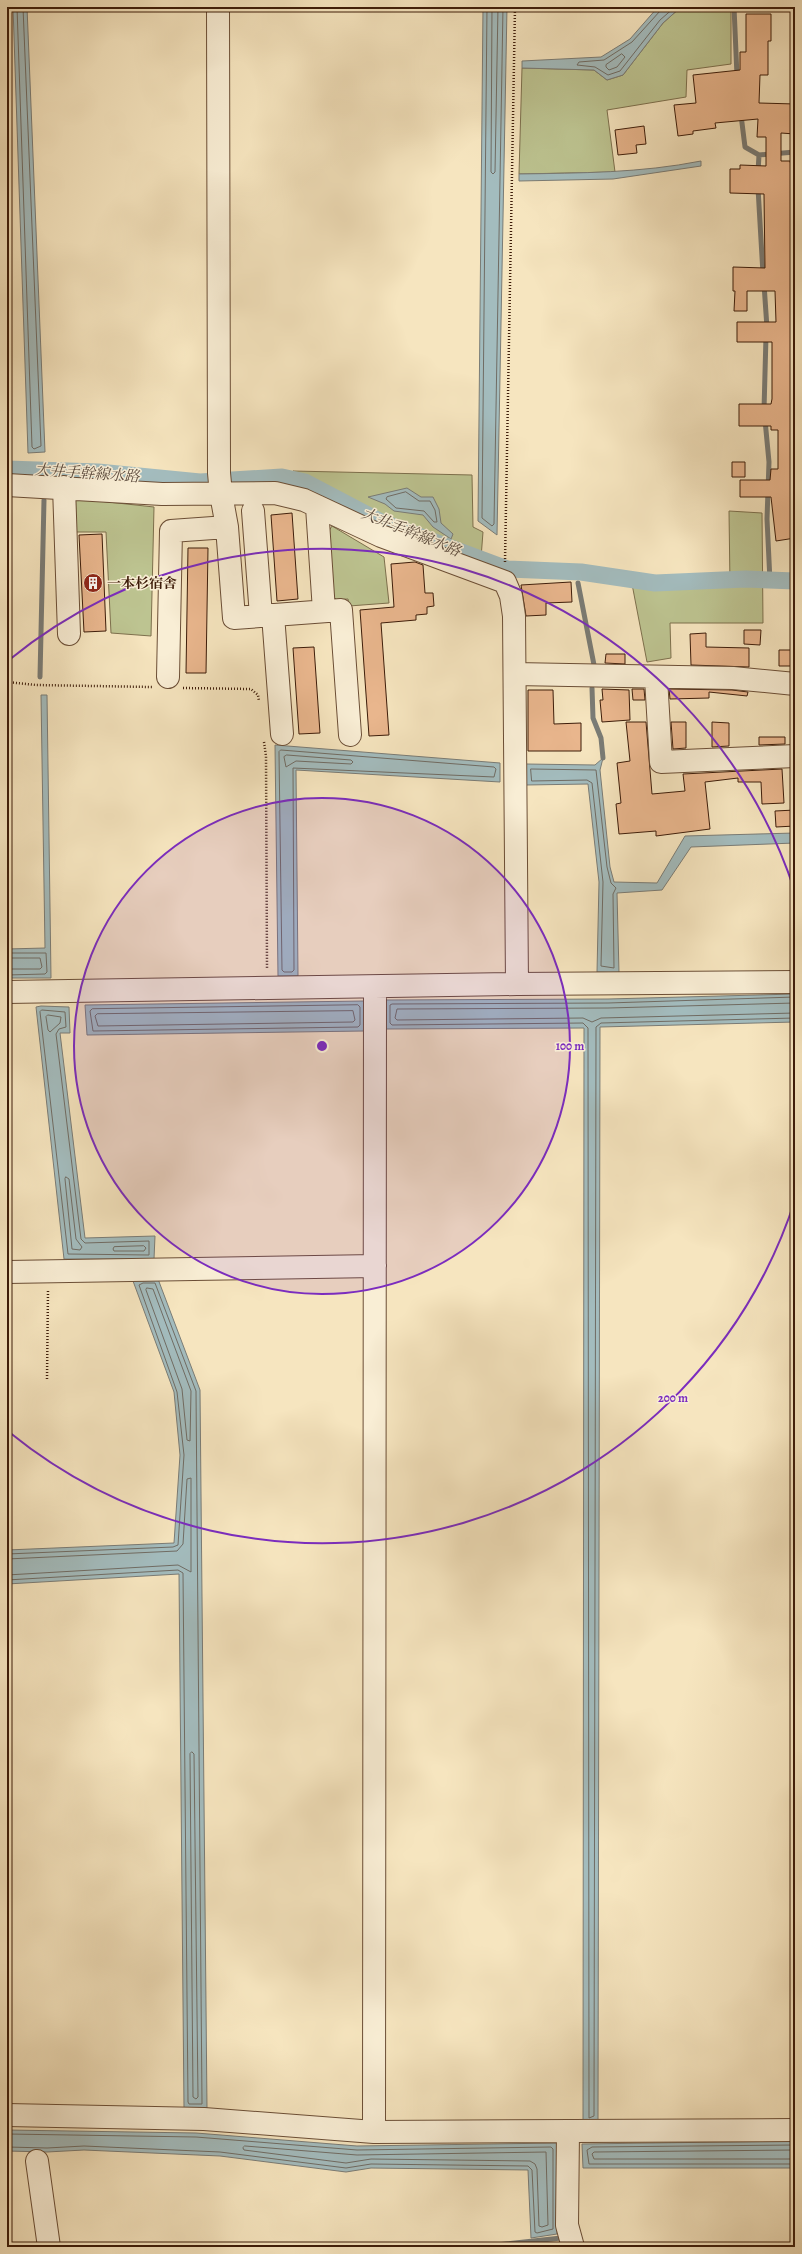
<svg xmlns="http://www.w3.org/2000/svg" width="802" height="2254" font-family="Alegreya,'Noto Serif JP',serif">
	<rect width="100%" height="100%" fill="#f6e5bf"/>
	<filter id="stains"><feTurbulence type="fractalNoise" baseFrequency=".005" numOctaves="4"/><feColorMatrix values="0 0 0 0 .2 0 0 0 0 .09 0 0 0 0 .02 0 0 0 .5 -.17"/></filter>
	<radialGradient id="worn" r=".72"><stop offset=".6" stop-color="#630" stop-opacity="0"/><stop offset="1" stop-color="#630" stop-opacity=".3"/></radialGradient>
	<path fill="#bdc491" stroke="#7d704d" d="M681 7H731V64L687 70 686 97 607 110 615 172 519 174 522 68 594 70 607 80 623 75 663 23Z
		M293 471 472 475 473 527 483 532 481 558 377 515Z
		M71 498 154 507 151 636 111 633 106 532H72Z
		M729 511 762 513 763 623H670L671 658 647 662 632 584 655 587 730 585Z
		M332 526 384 557 389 603 349 606 348 599 337 600 332 595 327 534Z"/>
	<path fill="#a3bcbe" stroke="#7a7c76" d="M13 7H27L45 452 28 453Z
		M483 7H507L497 535 478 521Z
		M658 7H681L663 23 623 75 607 80 594 70 522 68V61L601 57 630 39Z
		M701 161V166L613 179 519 181V174C580 173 641 173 701 161Z
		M407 488 421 497H433L439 509 441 523 453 534 451 539 433 527 423 515 394 511 385 504 368 497Z
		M41 695H47L51 978H7V949L45 948Z
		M275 745 500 763V782L296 770 298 976H278Z
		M603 758 600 770 610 867 614 882 657 883 685 836 795 833V843L691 847 662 890 617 893 619 973 597 972 599 882 588 784 526 785V764L595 765Z
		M795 994V1022L600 1027 598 2122 583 2121 584 1028 386 1029V1000L608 999Z
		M364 1001V1031L87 1035 85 1005Z
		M41 1006 69 1007 70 1033H60L85 1238 155 1236 154 1259H64L36 1007Z
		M143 1278 158 1279 200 1390 207 2108H184L179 1574 7 1584V1550L174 1543 180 1455 174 1392 133 1281Z
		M7 2130 196 2133 357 2146 557 2143V2234L531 2238 528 2170 371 2168 346 2172 220 2156 84 2150 47 2152 7 2151Z
		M795 2141V2168H583L582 2144Z"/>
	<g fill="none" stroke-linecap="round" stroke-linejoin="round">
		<path stroke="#706c64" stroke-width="1" d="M17 7 32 447 34 449 41 446 23 7
			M487 7 482 518 492 526 494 524 503 7
			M492 7 491 172 493 174 495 172 498 7
			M661 7 660 11 632 42 604 60 579 62 577 65 595 67 608 75 620 71 660 20 675 7
			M622 54 625 57 617 67 609 70 606 67V65Z
			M406 492 419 501H430L435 510 437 522H434L424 511 396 508 386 499 387 497Z
			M281 750 494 767 496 769 494 777 293 768 294 970 292 972H284L282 970 279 752Z
			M287 755 351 760 353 762 351 764 296 761 286 767 284 757Z
			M531 769 596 770 607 867 611 883 616 888 613 894 614 968 601 966 603 882 592 783 587 780 532 781Z
			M7 953H46L47 972 45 974 7 975
			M7 958H40L42 967 40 969H7
			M795 997 608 1003 392 1004 390 1005V1023L392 1025 583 1023 588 1028 589 2118 594 2116 596 1027 601 1023 795 1018
			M795 1003 608 1008 397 1009 395 1018 397 1020 583 1018 592 1022 601 1018 795 1013
			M358 1005 360 1007V1025L358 1027 93 1031 90 1011 92 1009Z
			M42 1010 65 1012 66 1027 59 1029 56 1034 81 1239 85 1243 149 1241V1255L68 1254 40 1012Z
			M353 1011 355 1020 353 1022 98 1026 95 1016 97 1014Z
			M48 1015 61 1017 60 1023 50 1032 48 1030 46 1017Z
			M66 1177 69 1179 76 1239 82 1247 80 1250 72 1249 65 1179Z
			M144 1246 146 1248 144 1251H114L113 1249 114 1247Z
			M147 1288 153 1289 191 1391 190 1441 187 1440 182 1389 146 1290Z
			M7 1554 173 1547 178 1545 184 1455 177 1392 139 1285 143 1283H155L196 1391 202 2104H189L188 2102 183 1573 178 1570 7 1580
			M7 1559 177 1551 183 1544 187 1479 191 1478V1572L178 1565 7 1575
			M192 1752 194 1754 198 2097 196 2099 193 2097 190 1754Z
			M7 2134 196 2137 357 2150 551 2147 553 2149V2229L537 2233 535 2232 532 2170 528 2166 371 2164 346 2168 220 2152 84 2146 47 2148 7 2147
			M795 2145 592 2147 587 2150 589 2164H795
			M245 2146 357 2155 546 2152 548 2225 542 2227 539 2226 537 2169 535 2164 530 2161 371 2159 346 2163 244 2150 243 2148Z
			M795 2150 594 2152 592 2154 594 2159H795"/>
		<path stroke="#7a7c76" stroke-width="5" d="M734 7 737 76
			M741 115 745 147 759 155 758 172
			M759 155 795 152
			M758 188 763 274
			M764 284 767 328
			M764 410 766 336
			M765 420 769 462 767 519 770 581
			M578 583 595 670
			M40 677 44 500
			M592 688 593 718 601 738 603 758
			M479 2247 561 2238"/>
		<path stroke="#a3bcbe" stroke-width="17" d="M7 469 98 472 200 482 282 477 305 482 381 522 507 569 581 572 655 583 746 579 795 581"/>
	</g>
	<path fill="#e9b68d" stroke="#3d1c09" d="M746 14H771V41H768V75H760L759 103 795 104V134L781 133V161H790L791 166 795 165V538L776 541 771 497H740V480H770L771 469H778V430H771V426H739V404H771L772 399V342H737V322H776L775 291H747V311H734L735 291H733V267L765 268 764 194 730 193V169H740V165L766 166V137H757L758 119 715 123 716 128 693 131V134L678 136 674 105 696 103 693 75 740 70V52H746Z
		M644 126 646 144 636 145 637 153 618 155 615 130Z
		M732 462H745V477H732Z
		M292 513 298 599 277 601 271 515Z
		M102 534 106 631 84 632 79 535Z
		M188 548H208L206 673H186Z
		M415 562 423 565 425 593H433L434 606 427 607V614L416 615V620L381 623 389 735 369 736 360 610 394 607 391 564Z
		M571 582 572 602 546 603V615L526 616 521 585Z
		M744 630H761L760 645 744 644Z
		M706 633V647L749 648V667L691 665 690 634Z
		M314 647 320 733 299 734 293 648Z
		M779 650H795V666H779Z
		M606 654H625V664L605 663Z
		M602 689 629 690 630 720 602 722 600 700H603Z
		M632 689H644L645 700H633Z
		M669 689 732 690 748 692 747 696 709 692V698L670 699Z
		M528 690H553L554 724 581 723V751H528Z
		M626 722H646L652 794 685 791 683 774 782 769 784 803 762 804 761 782H738V778L705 782 710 829 656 836V831L619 834 616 804 621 803 617 763 630 761Z
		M671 722H686V748L673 749Z
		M712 722 729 723V746L712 747Z
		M759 737H785V744L759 745Z
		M795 810V826L776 827 775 811Z"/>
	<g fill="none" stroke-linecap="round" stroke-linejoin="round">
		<g stroke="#6b4e36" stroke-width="24">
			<path id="minor" d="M218 7 219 473 221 494 227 527 234 618 341 610 350 735
				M7 485 162 494 275 493 304 500 381 536 505 582 511 596 514 616 517 984 7 992
				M64 487 69 634
				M317 507 324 611
				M253 511 261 616
				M273 615 282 734
				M515 674 733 678 795 684
				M168 677 171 531 227 527
				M656 678 661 762 795 756
				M517 984 795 982
				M7 1272 375 1266
				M7 2115 204 2119 374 2132 795 2130
				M374 2132 375 987
				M568 2132 567 2225 573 2247
				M37 2161 49 2247"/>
		</g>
		<path stroke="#3d1c09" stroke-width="2.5" stroke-dasharray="1 2" stroke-linecap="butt" d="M505 562 515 7
			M7 682 36 685 152 687
			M183 688 251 689 258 695 259 701
			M264 742 266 756 267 968
			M47 1379 48 1290
			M469 2244V2247"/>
		<use href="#minor" stroke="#f9eed5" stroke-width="22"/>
	</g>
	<circle cx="322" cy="1046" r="248" fill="#7b2cbf" fill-opacity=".12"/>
	<g fill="none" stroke="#7b2cbf" stroke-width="2">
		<circle cx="322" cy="1046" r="248"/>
		<path d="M795 1200A497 497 0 0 1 9 1432M9 660A497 497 0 0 1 795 892"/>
	</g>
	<defs>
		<g id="building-disc" transform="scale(1)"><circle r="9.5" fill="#8f2418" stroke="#f9eed5"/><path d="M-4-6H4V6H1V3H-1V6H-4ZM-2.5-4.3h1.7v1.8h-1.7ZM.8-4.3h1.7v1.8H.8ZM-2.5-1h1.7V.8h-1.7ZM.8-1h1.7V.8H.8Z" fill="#fff"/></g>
	</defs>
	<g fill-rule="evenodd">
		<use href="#building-disc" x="93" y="583"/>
	</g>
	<g text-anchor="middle" stroke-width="3" stroke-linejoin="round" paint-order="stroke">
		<g font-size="14" font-weight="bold" fill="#3d1c09" stroke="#f9eed5" text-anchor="start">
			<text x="107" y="588">一本杉宿舎</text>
		</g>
		<g font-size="15" font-style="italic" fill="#5c4c3f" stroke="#f9eed5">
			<text transform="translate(87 473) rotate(4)" y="5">大井手幹線水路</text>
			<text transform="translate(411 532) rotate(22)" y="5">大井手幹線水路</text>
		</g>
	</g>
	<circle cx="322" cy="1046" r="6" fill="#7b2cbf" stroke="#f9eed5" stroke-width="2"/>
	<g font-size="12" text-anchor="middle" font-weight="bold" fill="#7b2cbf" stroke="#f9eed5" stroke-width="3" stroke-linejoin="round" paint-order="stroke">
		<text x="570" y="1050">100 m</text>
		<text x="673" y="1402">200 m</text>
	</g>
	<rect width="802" height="2254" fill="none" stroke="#f6e5bf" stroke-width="24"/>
	<rect x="8" y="8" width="786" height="2238" fill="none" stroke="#3d1c09" stroke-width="2"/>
	<rect x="12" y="12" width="778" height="2230" fill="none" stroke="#3d1c09"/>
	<rect width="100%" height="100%" filter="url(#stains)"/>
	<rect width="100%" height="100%" fill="url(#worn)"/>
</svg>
